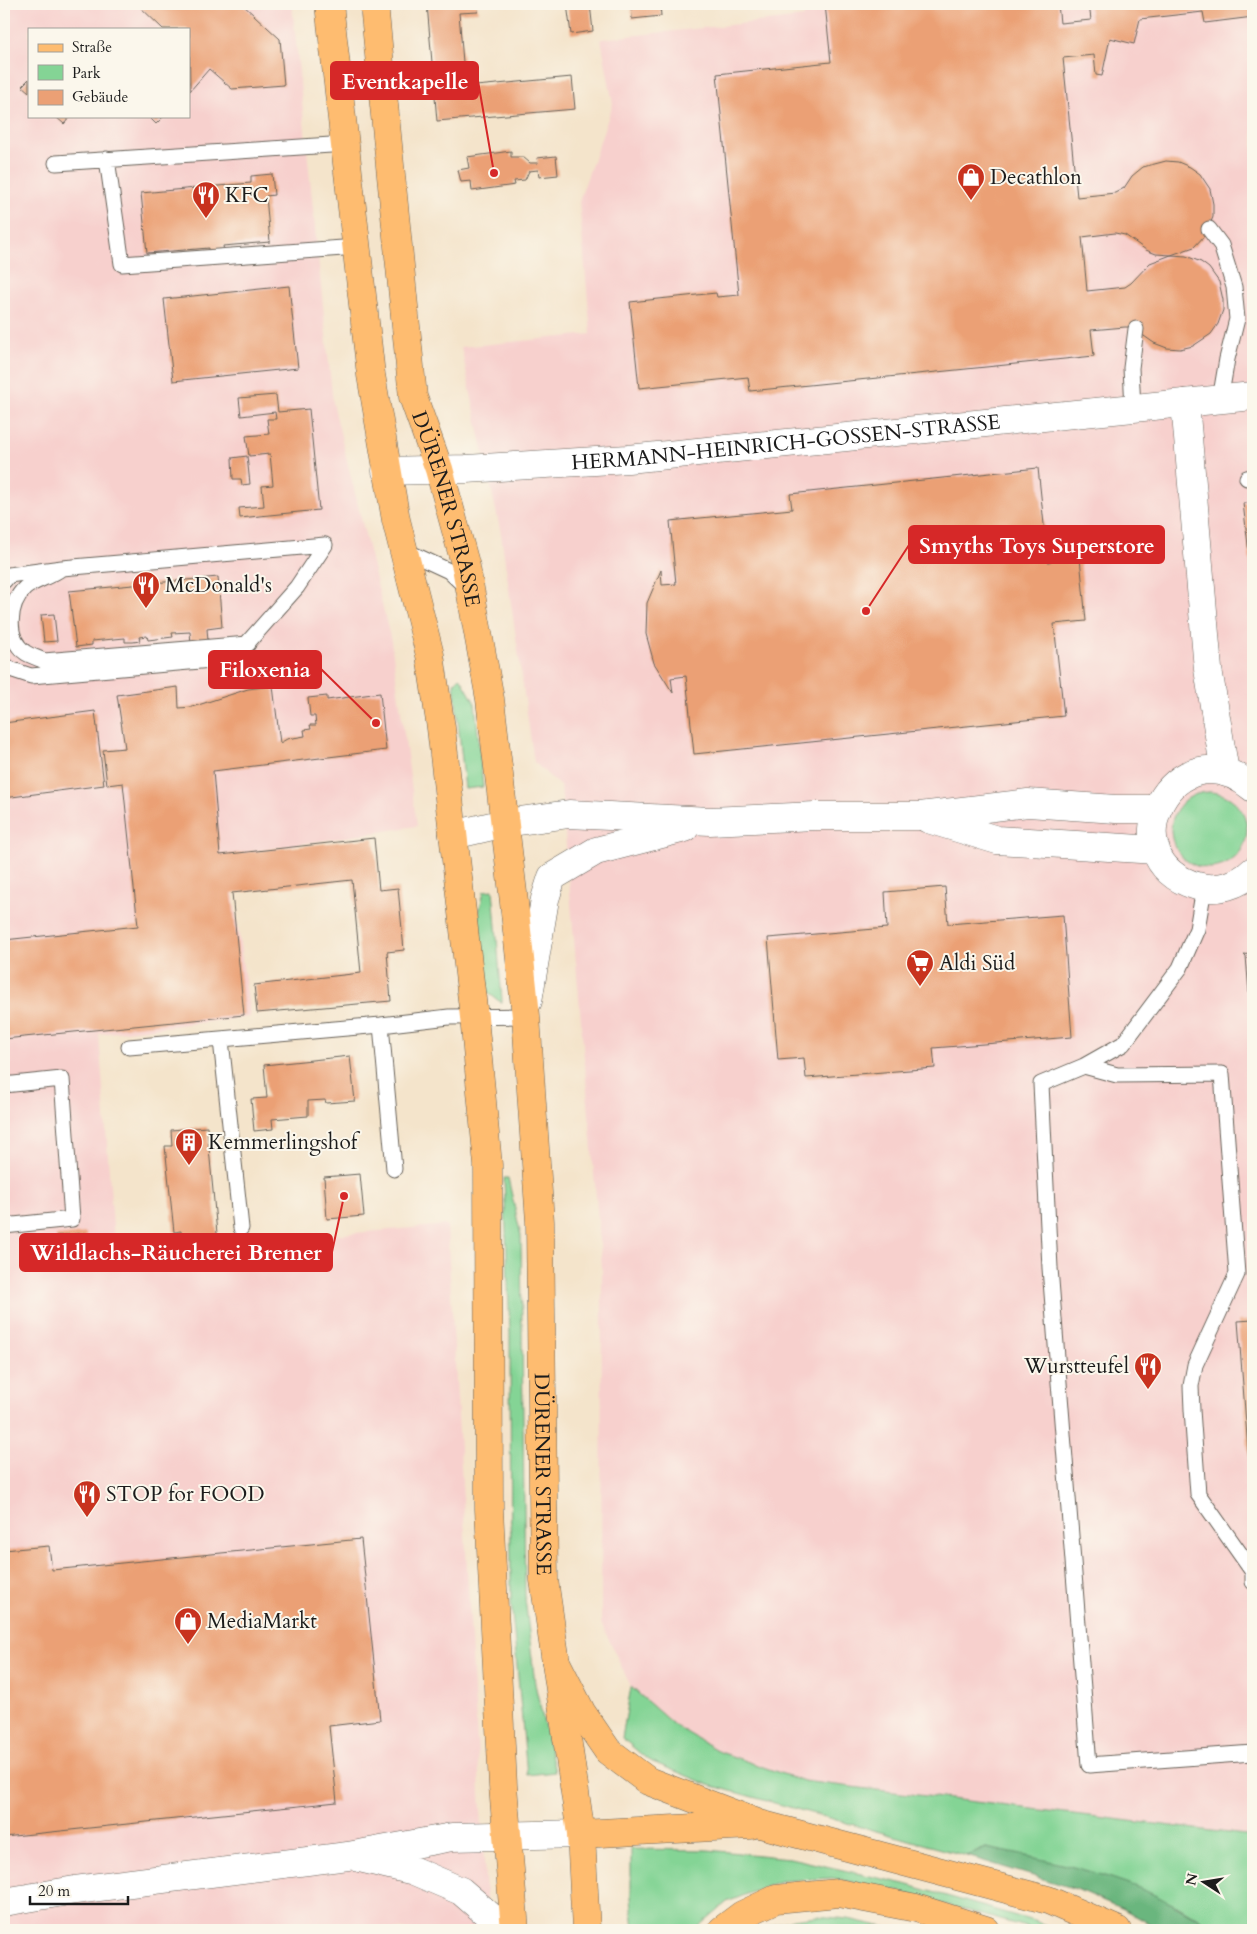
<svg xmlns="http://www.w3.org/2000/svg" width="1257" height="1934" font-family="Cardo,serif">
	<rect width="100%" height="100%" fill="#fbf7ec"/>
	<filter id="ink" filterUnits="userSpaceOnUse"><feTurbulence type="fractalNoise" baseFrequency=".02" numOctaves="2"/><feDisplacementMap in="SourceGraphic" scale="10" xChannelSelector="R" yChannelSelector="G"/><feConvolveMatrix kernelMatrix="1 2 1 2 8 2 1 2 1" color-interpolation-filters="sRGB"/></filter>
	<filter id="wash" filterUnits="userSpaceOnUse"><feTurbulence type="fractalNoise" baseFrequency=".0096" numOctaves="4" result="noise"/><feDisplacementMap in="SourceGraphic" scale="20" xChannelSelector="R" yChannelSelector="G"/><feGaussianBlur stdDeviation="1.12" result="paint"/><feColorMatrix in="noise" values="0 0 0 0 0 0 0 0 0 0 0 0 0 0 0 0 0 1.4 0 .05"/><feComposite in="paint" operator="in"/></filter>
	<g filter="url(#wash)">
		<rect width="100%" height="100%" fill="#f4e4cb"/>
		<path fill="#f7d0cd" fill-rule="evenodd" d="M4 4H292L333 403 391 641 417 826 228 855 250 1017 99 1034 115 1254 447 1225 488 1930H4ZM29 29H189V116H29Z
			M803 4H1253V1836L803 1781 720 1752 674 1725 631 1687 601 1623 602 1267 561 787 534 762 501 534 461 347 591 334 579 201 613 104 601 39 804 17Z"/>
		<path fill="#84d495" stroke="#507858" d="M460 677 475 703 483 787 465 789 454 683Z
			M1171 830a38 38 0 1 1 76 0a38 38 0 1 1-76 0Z
			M493 890 502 1000V1003L484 990 478 917 484 891Z
			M504 1178H508L521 1236 525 1598 535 1684 555 1772 527 1775 511 1601 510 1333Z
			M631 1687 674 1725 720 1752 803 1781 1253 1836V1930H1218L1178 1906 986 1848 967 1856 709 1785 648 1760 622 1738Z
			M631 1849 708 1850 790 1858 905 1884 1037 1922 1060 1930H1036L901 1892 832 1878 780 1881 727 1902 694 1930H634L631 1897Z
			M817 1916 848 1919 899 1930H757L793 1919Z"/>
		<path fill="#6bb67e" stroke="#44694d" d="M986 1848C1033 1857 1081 1867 1126 1883 1159 1895 1189 1913 1218 1930H1161L1125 1910 1076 1889 967 1856Z"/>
		<g id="blocks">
			<path fill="#eba075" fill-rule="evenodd" d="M137 4H242L280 39 284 85 232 89 209 69 190 91 189 29H163Z
				M427 4H477L478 12 459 13 465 87 572 77 575 109 437 121Z
				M567 4H590L593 31 571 34Z
				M631 4H660L661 16 632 19Z
				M825 4H1058L1060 23 1091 20 1089 4H1253V17L1205 23 1203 12 1140 19 1134 44 1110 38 1102 76 1096 75 1094 55 1063 58 1077 197 1115 193 1124 188 1132 176 1143 167 1166 161 1178 162 1190 167 1200 174 1210 189 1213 204V217L1206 234 1194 247 1171 255 1186 256 1201 262 1209 268 1219 282 1223 300V310L1218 324 1211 334 1193 346 1180 349 1167 348 1154 343 1131 327H1125L1091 330 1094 356 750 391 748 377 639 388 630 302 716 293 717 297 739 295 717 74 831 62ZM1115 233 1125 235 1146 250 1156 254 1171 255 1150 263 1131 283 1125 287 1087 291 1082 237Z
				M29 79V92L22 86Z
				M55 116H71L64 124Z
				M148 116H164L156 124Z
				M511 151V157H523L530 163H538L537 158 556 156 558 175 539 177 538 170 529 171 525 180 514 181 515 185 472 191 471 181 461 182 458 170 469 168 467 157Z
				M272 174 274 195 266 196 270 242 223 246 224 252 209 253V248L147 253 141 193 251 183V176Z
				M289 286 298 368 173 381 164 299Z
				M276 395 278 412 309 409 319 510 240 518 239 508 264 506 262 486 273 485 270 454 249 456 246 436 269 434 267 419H276L275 412 241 416 239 398Z
				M247 456 250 484 242 485 241 479H233L232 458Z
				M1038 468 1048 562 1080 558 1086 621 1054 624 1064 716 694 754 686 676 671 678 673 693 654 663 646 634 647 603 661 570 662 585 676 584 670 521 792 509 790 494Z
				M1253 502V579H1252L1243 503Z
				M218 577 222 627 207 629 208 641 191 643 190 632 172 633 173 637 148 640 147 636 139 637 140 641 133 642H125V638L92 641V645L76 647 69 591Z
				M54 614 57 641 44 642 41 615Z
				M273 686 280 743 287 739 305 736 304 730 311 729 310 725H316L315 716H310L308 698 327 696V700L380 693 386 750 213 771 220 855 374 838 379 890 398 888 404 950 387 952 391 1001 257 1013 254 985 361 973 352 880 232 893 244 1015 4 1039V940L138 926 123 783 107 785 103 750 125 748 117 695 178 687 179 708 192 707 248 689Z
				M95 711 104 785 4 798V723Z
				M945 887 948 924 1063 915 1072 1037 933 1048 935 1068 806 1078 804 1058 778 1060 768 938 887 928 885 892Z
				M1244 954 1253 955V1020H1249L1251 1018 1246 956Z
				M350 1056 355 1101 326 1103 325 1100 308 1101V1116L272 1119 273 1129 254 1131 251 1099 267 1098 264 1065Z
				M207 1127 218 1244 182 1248 181 1231 174 1232 165 1146H172L171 1130Z
				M360 1174 364 1216 327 1219 324 1177Z
				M86 1233 89 1261 59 1264 56 1236Z
				M1253 1320V1501H1252L1238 1321Z
				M361 1539 380 1720 329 1726 337 1802 4 1837V1550L49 1546 52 1570Z"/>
		</g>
	</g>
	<g filter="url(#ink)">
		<use href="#blocks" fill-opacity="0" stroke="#686259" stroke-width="1"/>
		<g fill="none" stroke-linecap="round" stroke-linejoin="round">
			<g stroke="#686259" stroke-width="17">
				<path id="lane" d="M107 159 122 264 357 247
					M56 163 346 144
					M1209 229 1221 245 1234 287 1237 319 1227 359 1220 400
					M1133 408 1131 368 1136 329
					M1247 478 1253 477
					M406 551 449 571 468 589
					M62 568C50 577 33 581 25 588 8 604 5 639 26 653 31 656 38 658 44 661L248 644
					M4 581 9 575 62 568 325 545
					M4 664 10 669 31 676 234 658 297 587 325 545
					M1204 888 1197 929 1180 968 1123 1044 1084 1066 1041 1084 1050 1268 1089 1765 1253 1753
					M381 1025 394 1169
					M221 1040 241 1228
					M129 1047 381 1025 449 1017 526 1016
					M1084 1066 1117 1075 1222 1074 1237 1274 1195 1365 1191 1386 1192 1410 1198 1494 1253 1572V1582
					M4 1085 62 1079 72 1219 4 1226"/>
			</g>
			<g stroke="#686259" stroke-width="29">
				<g id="street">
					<path d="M1185 403 1208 669 1225 772"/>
					<path id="s1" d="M386 471 466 469 628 459 1253 396"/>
					<path d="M1253 788C1175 721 1104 860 1197 886 1217 892 1239 885 1253 871"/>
					<path d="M928 819 997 840 1156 850"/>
					<path d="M453 835 505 823 569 814 710 821 815 816H920L1028 803 1116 809H1156"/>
					<path d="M528 1001 545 899 552 877 596 851 685 828"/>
					<path d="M359 1858 414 1871 461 1891 506 1930"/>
					<path d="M4 1902 75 1890 348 1856 452 1837 581 1834"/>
				</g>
			</g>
			<g stroke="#686259" stroke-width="29">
				<g id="primary">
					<path d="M329 4 371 375 396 520 430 655 441 728 474 1017 488 1165 489 1509 503 1786 515 1930"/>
					<path id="s2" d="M374 4 413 397 439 469 466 567 490 699 513 893 526 1016 540 1222 544 1580 581 1834 586 1930"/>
				</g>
			</g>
			<g stroke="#686259" stroke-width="29">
				<path id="highway" d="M556 1662 582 1713 608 1751 648 1781 760 1824 1048 1900 1117 1930
					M581 1834 751 1825
					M722 1930 742 1915 776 1899 838 1893 916 1908 986 1930"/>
			</g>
			<use href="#lane" stroke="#fff" stroke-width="15"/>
			<use href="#street" stroke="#fff" stroke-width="28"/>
			<use href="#primary" stroke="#febc70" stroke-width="28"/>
			<use href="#highway" stroke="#febc70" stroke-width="28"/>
		</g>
	</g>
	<defs>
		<g id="shop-pin" transform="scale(1.4375)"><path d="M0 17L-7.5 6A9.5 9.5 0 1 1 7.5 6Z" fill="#c8321e" stroke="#fbf7ec"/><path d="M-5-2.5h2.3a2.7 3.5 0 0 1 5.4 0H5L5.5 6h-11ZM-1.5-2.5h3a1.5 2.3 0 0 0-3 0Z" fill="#fff"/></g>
		<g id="restaurant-pin" transform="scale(1.4375)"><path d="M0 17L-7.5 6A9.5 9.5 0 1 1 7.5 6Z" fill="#c8321e" stroke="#fbf7ec"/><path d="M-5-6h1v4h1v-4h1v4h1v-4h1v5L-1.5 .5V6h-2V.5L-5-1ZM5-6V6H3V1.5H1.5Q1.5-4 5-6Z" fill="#fff"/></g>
		<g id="supermarket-pin" transform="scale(1.4375)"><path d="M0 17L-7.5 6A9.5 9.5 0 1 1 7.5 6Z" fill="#c8321e" stroke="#fbf7ec"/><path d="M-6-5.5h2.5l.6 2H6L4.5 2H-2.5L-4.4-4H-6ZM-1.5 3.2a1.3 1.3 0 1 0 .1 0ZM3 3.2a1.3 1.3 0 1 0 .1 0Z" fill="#fff"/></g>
		<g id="building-pin" transform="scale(1.4375)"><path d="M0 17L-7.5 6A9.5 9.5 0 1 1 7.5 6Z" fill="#c8321e" stroke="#fbf7ec"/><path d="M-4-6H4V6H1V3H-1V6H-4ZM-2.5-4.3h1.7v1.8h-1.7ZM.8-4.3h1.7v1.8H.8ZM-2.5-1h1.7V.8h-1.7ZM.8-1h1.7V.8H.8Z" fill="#fff"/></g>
	</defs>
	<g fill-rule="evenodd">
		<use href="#shop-pin" x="971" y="177"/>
		<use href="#restaurant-pin" x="206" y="195"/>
		<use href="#restaurant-pin" x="146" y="585"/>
		<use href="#supermarket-pin" x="920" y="963"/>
		<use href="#building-pin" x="189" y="1142"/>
		<use href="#restaurant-pin" x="1148" y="1366"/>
		<use href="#restaurant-pin" x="87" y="1494"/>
		<use href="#shop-pin" x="188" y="1621"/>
	</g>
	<g text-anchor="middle" stroke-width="4" stroke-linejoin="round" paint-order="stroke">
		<g font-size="21" fill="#1c1c1c" stroke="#fbf7ec" text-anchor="start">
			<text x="990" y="184">Decathlon</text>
			<text x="225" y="202">KFC</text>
			<text x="165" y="592">McDonald's</text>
			<text x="939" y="970">Aldi Süd</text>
			<text x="208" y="1149">Kemmerlingshof</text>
			<text x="1129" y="1373" text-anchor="end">Wurstteufel</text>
			<text x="106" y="1501">STOP for FOOD</text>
			<text x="207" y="1628">MediaMarkt</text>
		</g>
		<g font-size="21" fill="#1c1c1c" stroke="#fbf7ec">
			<text dy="7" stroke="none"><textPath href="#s1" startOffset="401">HERMANN-HEINRICH-GOSSEN-STRASSE</textPath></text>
			<text dy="7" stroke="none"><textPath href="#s2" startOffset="512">DÜRENER STRASSE</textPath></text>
			<text dy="7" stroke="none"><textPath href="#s2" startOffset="1485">DÜRENER STRASSE</textPath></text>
		</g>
	</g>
	<path fill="none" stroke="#d62828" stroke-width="2" d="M494 173L478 81M866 611L909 545M376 723L321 669M344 1196L332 1252"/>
	<g fill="#d62828" stroke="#fbf7ec" stroke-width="2">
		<circle cx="494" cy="173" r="5"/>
		<circle cx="866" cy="611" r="5"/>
		<circle cx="376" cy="723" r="5"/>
		<circle cx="344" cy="1196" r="5"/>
	</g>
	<g fill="#d62828" stroke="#d62828" stroke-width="2">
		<rect x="331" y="62" width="147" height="37" rx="5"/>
		<rect x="909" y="526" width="255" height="37" rx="5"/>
		<rect x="209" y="651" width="112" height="37" rx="5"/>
		<rect x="20" y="1234" width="312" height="37" rx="5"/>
	</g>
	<g font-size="22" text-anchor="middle" font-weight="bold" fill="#fff">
		<text x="405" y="89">Eventkapelle</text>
		<text x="1037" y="553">Smyths Toys Superstore</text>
		<text x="265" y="677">Filoxenia</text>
		<text x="176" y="1260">Wildlachs-Räucherei Bremer</text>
	</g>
	<rect width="1257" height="1934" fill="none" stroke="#fbf7ec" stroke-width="20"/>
	<rect x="28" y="28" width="162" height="90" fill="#fbf7ec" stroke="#a29f99"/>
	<rect x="38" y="44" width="25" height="8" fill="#febc70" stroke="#a29f99"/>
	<text x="72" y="52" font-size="15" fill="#1c1c1c">Straße</text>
	<rect x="38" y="65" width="25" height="15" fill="#84d495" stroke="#a29f99"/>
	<text x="72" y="78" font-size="15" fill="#1c1c1c">Park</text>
	<rect x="38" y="90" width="25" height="15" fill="#eba075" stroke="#a29f99"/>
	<text x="72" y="102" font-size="15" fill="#1c1c1c">Gebäude</text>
	<g transform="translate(1204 1882) rotate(282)" stroke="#fbf7ec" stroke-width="4" paint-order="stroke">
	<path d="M0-4L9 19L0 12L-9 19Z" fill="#1c1c1c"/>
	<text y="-8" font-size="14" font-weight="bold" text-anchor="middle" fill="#1c1c1c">N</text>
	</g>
	<path d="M30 1896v8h98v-8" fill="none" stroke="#1c1c1c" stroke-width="2.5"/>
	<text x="38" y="1896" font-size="15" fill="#1c1c1c" stroke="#fbf7ec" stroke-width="4" paint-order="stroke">20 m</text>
</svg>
